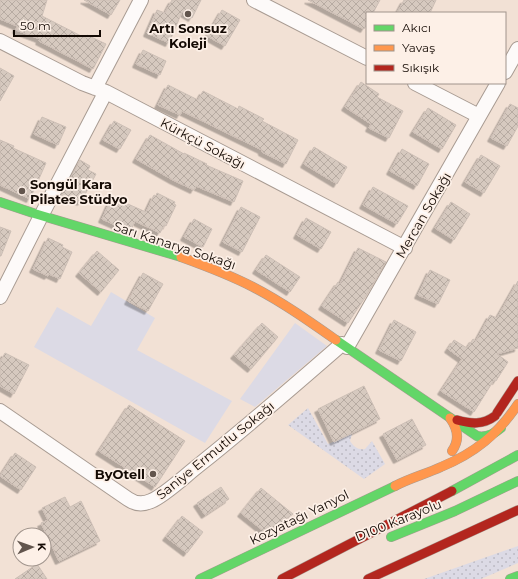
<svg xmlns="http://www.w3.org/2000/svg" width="518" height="579" font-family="Montserrat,sans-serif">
	<defs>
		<pattern id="grass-dots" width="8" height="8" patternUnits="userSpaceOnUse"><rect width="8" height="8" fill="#dcdae5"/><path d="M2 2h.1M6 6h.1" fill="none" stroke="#bcbac3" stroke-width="1.8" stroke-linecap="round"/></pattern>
		<pattern id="building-cross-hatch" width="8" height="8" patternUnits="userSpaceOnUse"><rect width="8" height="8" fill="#d6c9bf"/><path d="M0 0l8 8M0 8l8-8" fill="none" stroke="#b7aba2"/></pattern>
		<filter id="shadow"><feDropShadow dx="-3.5" dy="3.5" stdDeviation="0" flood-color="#0004"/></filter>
	</defs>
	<rect width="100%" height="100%" fill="#f2e1d5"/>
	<path fill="url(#grass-dots)" d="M308 408 328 444 352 434 350 441C354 447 358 450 365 449L372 441 385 464 364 479 288 425Z
		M518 546V563L481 579H424Z"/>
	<path fill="#dcdae5" d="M111 292 155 318 137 350 232 401 205 443 34 347 57 307 91 326Z
		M295 323 327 346 255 407 240 399Z"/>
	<path fill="url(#building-cross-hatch)" stroke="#cdbfb6" filter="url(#shadow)" d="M0 0H47L42 16 85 38 87 35 106 44 93 69 39 41 40 39 16 30 17 26 0 19Z
		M84 0H120L111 15Z
		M172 0H201L192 18 182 12 169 43 147 33 157 10 165 13Z
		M308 0H380L373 13H367V24L364 29Z
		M404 0H436L430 13H397Z
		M222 10 240 20 225 46 207 36Z
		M143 50 166 61 160 75 136 64Z
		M0 68 14 76 0 101Z
		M361 82 379 94 377 97 403 111 389 138 369 128 371 124 345 107Z
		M168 85 198 100 203 91 238 109 239 106 264 119 262 121 298 140 286 164 262 152V150L182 111 180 115 158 105Z
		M510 104 518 108V126L507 146 491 138Z
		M428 108 456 125 442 149 413 132Z
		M42 117 66 127 58 145 34 134Z
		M114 121 131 130 120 149 103 140Z
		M150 135 184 154V153L207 164 206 165 243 181 234 202 196 186 194 190 173 180 136 159Z
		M0 140 14 146 13 148 46 163 30 199 0 185Z
		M314 147 347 167 337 184 304 164Z
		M402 149 429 164 417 186 390 171Z
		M481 155 500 166 484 193 465 182Z
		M80 160 90 166 88 170 96 174 81 202 73 198 72 201 61 195Z
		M373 187 408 206 397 224 363 205Z
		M157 193 175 202 174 204 176 205 166 226 164 225 160 233 135 221 131 230 120 227 102 219 112 197 146 212 154 195 156 196Z
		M451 202 470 214 454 240 435 228Z
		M241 207 260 217 242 252 223 242Z
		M306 218 331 232 321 249 297 235Z
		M194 219 212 229 203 247 184 237Z
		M0 227 11 231 1 256H0Z
		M48 238 63 245 62 247 72 252 60 279 49 274 48 276 33 269Z
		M358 248 386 262 366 296 348 323 322 306 338 282 340 284Z
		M97 251 119 270 101 292 79 273Z
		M266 255 300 277 290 292 256 270Z
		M430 270 450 280 438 304 418 295Z
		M143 273 163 284 148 311 128 301Z
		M518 281V348L497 354 508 362 496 381 494 380 474 412 441 391 462 359 448 349 454 340 467 348 473 339 476 341 490 315 497 318Z
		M394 320 416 332 401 361 379 350Z
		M262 323 278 337 251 369 234 355Z
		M5 353 29 365 14 394 0 386V362Z
		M364 386 380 419 334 442 318 409Z
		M129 405 185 441 155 487 99 451Z
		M412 419 426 445 397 460 383 434Z
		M15 453 36 467 21 490 0 476Z
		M221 487 229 499 205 515 197 503Z
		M261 488 293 514 266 533 241 513Z
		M65 497 70 507 81 501 100 541 59 561 41 523 48 520 42 508Z
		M182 516 203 532 187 553 166 537Z
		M37 564 47 579H15Z"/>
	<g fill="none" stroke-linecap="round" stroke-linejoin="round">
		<g stroke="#a89b92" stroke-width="16">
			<path id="street" d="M254 0 367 58
				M0 41 82 83 106 92 405 248
				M505 72 518 49
				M415 83 479 116
				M95 88 141 0
				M0 297 41 216 102 99
				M347 347 498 83
				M0 411 128 499C135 504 142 505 151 501 165 495 186 475 199 465 248 426 295 385 342 344"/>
		</g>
		<g stroke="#a89b92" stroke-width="10">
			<path id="fast" d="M0 202 36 214 181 257
				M336 340 477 436C487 438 494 434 501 428
				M452 491 518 455
				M391 537 455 511 518 481
				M200 579 395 486
				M510 579 518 576"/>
		</g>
		<g stroke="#a89b92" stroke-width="10">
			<path id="slow" d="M181 257C206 266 230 275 253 287 282 302 309 321 336 340
				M450 418C458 429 460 440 452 451
				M395 486C410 478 426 474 441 467 475 453 498 434 518 404"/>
		</g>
		<g stroke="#a89b92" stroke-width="10">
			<path id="jam" d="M497 413 518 381
				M457 420C471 424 483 425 495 416
				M282 579 452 491
				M368 579 518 510"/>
		</g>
		<use href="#street" stroke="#fdfaf9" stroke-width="14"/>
		<use href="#fast" stroke="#63d668" stroke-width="9"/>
		<use href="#slow" stroke="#ff974d" stroke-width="9"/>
		<use href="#jam" stroke="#b3261e" stroke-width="9"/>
	</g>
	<g fill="#62554d" stroke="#fdf0e7" stroke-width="1.5">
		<circle cx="188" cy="14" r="4"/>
		<circle cx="22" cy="191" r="4"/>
		<circle cx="153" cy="474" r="4"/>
	</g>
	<g text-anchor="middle" stroke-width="3.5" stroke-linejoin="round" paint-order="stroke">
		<g font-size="13" font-weight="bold" fill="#140a04" stroke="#fdf0e7">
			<text x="188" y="33">Artı Sonsuz<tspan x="188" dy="15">Koleji</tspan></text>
			<text x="30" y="189" text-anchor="start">Songül Kara<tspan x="30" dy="15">Pilates Stüdyo</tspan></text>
			<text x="145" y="479" text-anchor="end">ByOtell</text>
		</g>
		<g font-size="13" fill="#140a04" stroke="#fdf0e7">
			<text transform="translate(203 143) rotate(28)" y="5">Kürkçü Sokağı</text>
			<text transform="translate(423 215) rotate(-60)" y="5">Mercan Sokağı</text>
			<text transform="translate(175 245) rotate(18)" y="5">Sarı Kanarya Sokağı</text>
			<text transform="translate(215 450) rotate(-39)" y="5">Saniye Ermutlu Sokağı</text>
			<text transform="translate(299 517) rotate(-26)" y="5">Kozyatağı Yanyol</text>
			<text transform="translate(398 520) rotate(-22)" y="5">D100 Karayolu</text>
		</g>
	</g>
	<rect x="366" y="12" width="140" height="72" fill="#fdf0e7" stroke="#a0948c"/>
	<rect x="374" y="25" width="20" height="6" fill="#63d668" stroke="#a0948c"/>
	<text x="402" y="32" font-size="12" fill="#140a04">Akıcı</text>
	<rect x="374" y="45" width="20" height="6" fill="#ff974d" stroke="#a0948c"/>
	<text x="402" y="52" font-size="12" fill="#140a04">Yavaş</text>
	<rect x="374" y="65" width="20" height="6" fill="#b3261e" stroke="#a0948c"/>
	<text x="402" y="72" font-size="12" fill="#140a04">Sıkışık</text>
	<g transform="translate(32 547) rotate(88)"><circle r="19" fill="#fdf0e7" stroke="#a0948c"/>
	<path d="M0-3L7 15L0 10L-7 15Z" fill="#62554d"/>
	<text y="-6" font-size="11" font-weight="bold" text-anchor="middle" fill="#140a04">K</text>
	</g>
	<path d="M14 30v6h86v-6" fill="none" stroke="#140a04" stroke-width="2"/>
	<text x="20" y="30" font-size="12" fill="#140a04" stroke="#fdf0e7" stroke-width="3" paint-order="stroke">50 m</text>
</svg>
